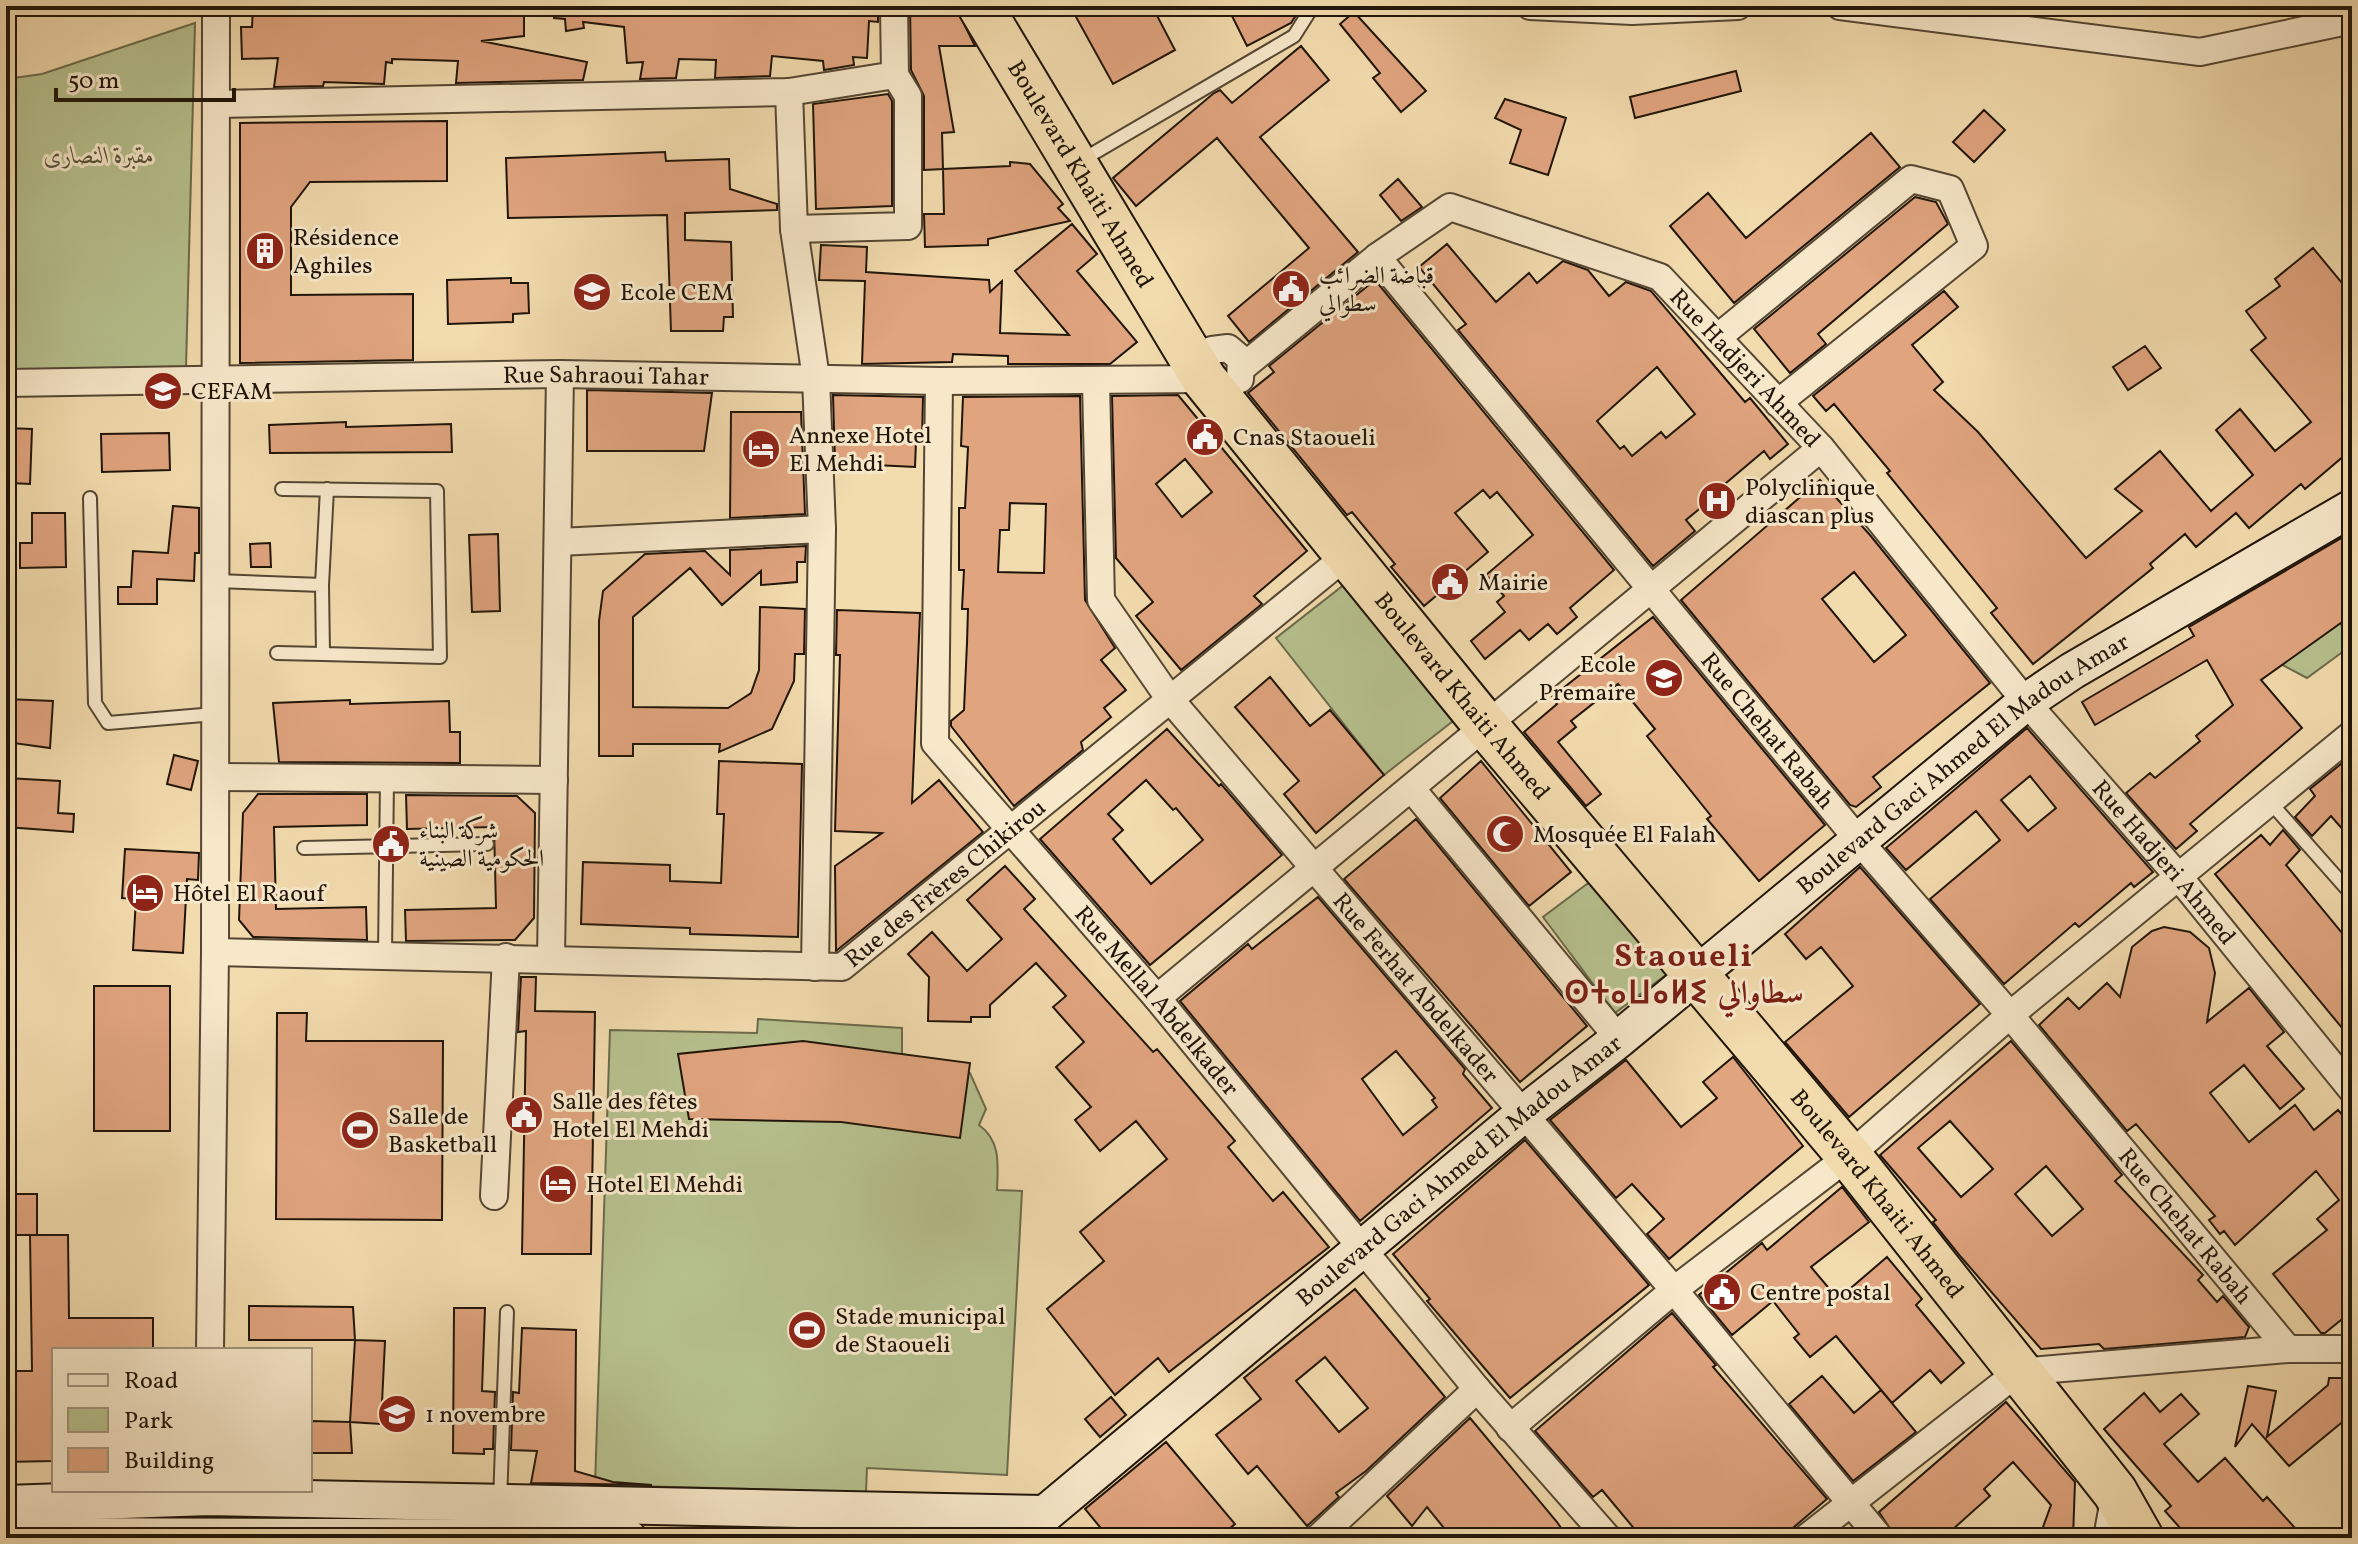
<svg xmlns="http://www.w3.org/2000/svg" width="2358" height="1544" font-family="Vollkorn,Amiri,'Noto Sans Tifinagh',serif">
	<rect width="100%" height="100%" fill="#f2dbad"/>
	<filter id="stains"><feTurbulence type="fractalNoise" baseFrequency=".0025" numOctaves="4"/><feColorMatrix values="0 0 0 0 .2 0 0 0 0 .09 0 0 0 0 .02 0 0 0 .5 -.17"/></filter>
	<radialGradient id="worn" r=".72"><stop offset=".6" stop-color="#630" stop-opacity="0"/><stop offset="1" stop-color="#630" stop-opacity=".3"/></radialGradient>
	<path fill="#b6c18e" stroke="#6b6b4c" stroke-width="2" d="M195 23 186 368 6 371V79L42 74Z
		M1345 584 1453 721 1384 775 1276 638Z
		M2340 622 2352 645 2307 678 2277 662Z
		M1595 878 1667 974 1615 1013 1543 917Z
		M758 1019 902 1028V1054L970 1073 986 1109 979 1125C1001 1141 998 1164 997 1190L1022 1191 1007 1475 867 1468 866 1492 595 1485 610 1030 757 1033Z"/>
	<path fill="#e0a47f" stroke="#20150a" stroke-width="2" fill-rule="evenodd" d="M253 6H524V36L481 41 587 62 583 80 456 83 458 61 392 59V63L386 62 384 84 324 82 323 86 274 87 278 58 242 59 241 27H252Z
		M555 6H878V22L869 21 867 58 853 57 854 65 824 70 823 61 772 56 770 76 715 78 716 60 679 59 676 78 640 79 643 62 627 63 624 27 583 22 584 28 566 31 565 19 554 18Z
		M910 6H955L975 46H939L954 132 942 133 943 169 924 170V96L911 70Z
		M1070 6H1152L1175 50 1113 84Z
		M1227 6H1302L1291 23 1247 46Z
		M1354 12 1426 91 1401 112 1373 78 1380 73 1340 24Z
		M1301 46 1329 80 1260 137 1358 252 1249 342 1228 316 1309 248 1217 138 1136 206 1113 178 1214 93 1220 90 1232 103Z
		M1736 71 1741 91 1635 118 1630 97Z
		M888 94 892 101V206L816 209 813 104Z
		M1505 99 1566 118 1548 175 1510 163 1521 130 1495 118Z
		M1984 110 2005 130 1974 162 1953 142Z
		M447 121V181L310 182 291 207V295L413 294V360L240 363V123Z
		M1871 133 1900 167 1734 303 1670 226 1708 193 1746 238Z
		M665 152 666 161 729 159 730 189 777 204V210L685 213V240L731 242 733 317H724L723 331H671L667 215 508 218 506 158Z
		M1010 162 1030 164 1063 204 1058 208 1070 221 988 239V245L925 247 924 214H944L943 169 1010 166Z
		M1398 179 1422 207 1401 221 1380 195Z
		M1915 197 1936 202 1948 224 1818 334 1826 344 1790 373 1754 329Z
		M1072 224 1097 254 1077 271 1137 342 1110 364H1008V356L953 354 952 362 862 364 865 281 819 280 821 245 867 247 866 272 989 280 990 292 1002 281 1000 333 1069 335 1015 271Z
		M1447 244 1496 302 1529 273 1537 283 1563 261 1588 270 1609 296 1626 282 1651 291 1745 402 1750 398 1788 444 1770 459 1764 451 1713 494 1715 496 1686 520 1695 531 1653 566 1458 330 1466 324 1419 267ZM1657 367 1695 414 1666 438 1661 432 1632 456 1624 446 1620 449 1597 421Z
		M2313 248 2352 295V449L2305 489 2301 484 2249 528 2236 513 2196 547 2185 534 2150 564 2153 568 2033 664 1991 613 1997 608 1887 473 1890 471 1834 404 1826 411 1813 396 1944 291 1958 307 1912 345 1943 382 1934 390 1978 432 2086 558 2142 511 2115 489 2160 451 2211 511 2253 475 2216 430 2240 409 2275 451 2311 422 2251 350 2266 338 2246 311 2280 286 2275 279Z
		M511 278V283H528L529 313 513 314V322L448 324 447 280Z
		M1375 280 1614 570 1570 608 1577 617 1557 634 1548 624 1529 640 1520 630 1485 659 1471 641 1505 612 1497 602 1504 596 1486 575 1533 535 1497 492 1490 498 1483 490 1455 513 1488 552 1424 606 1391 567 1395 564 1352 512 1347 515 1248 393 1274 372 1269 366Z
		M2145 346 2161 368 2128 390 2113 367Z
		M587 390 712 393 704 451H587Z
		M833 395 923 397 922 441H916L915 467 835 463Z
		M1178 395 1307 551 1254 596 1262 604 1181 670 1136 616 1153 602 1116 558 1112 396ZM1185 459 1212 492 1182 517 1156 484Z
		M1080 396 1085 600 1115 648 1101 660 1126 690 1104 708 1111 717 1081 742 1083 750 1014 806 951 726V721L964 710 967 643 968 609H962L964 570H959V508H965L968 447 961 446 963 397ZM1010 503 1046 504 1044 573 998 572 1000 530H1009Z
		M731 412H801L805 514 730 518Z
		M346 422V427L451 424 452 452 270 453 269 425Z
		M6 428 32 429 30 484 11 483 13 452 6 451Z
		M169 433 170 470 102 472 101 434Z
		M1820 480 1870 535 1990 683 1873 777 1881 787 1856 807 1850 805 1681 600ZM1854 572 1906 635 1874 662 1822 599Z
		M173 506 199 508V553H195L194 581 157 579V604H118V587H131L133 551 168 553Z
		M32 513H65L66 567 20 568V543H32Z
		M498 534 500 611 472 612 469 535Z
		M2345 536 2352 549V615L2261 680 2302 728 2190 824 2197 831 2176 849 2126 793 2150 773 2155 778 2200 741 2196 736 2233 705 2207 660 2095 725 2082 702 2194 636 2189 627Z
		M270 543 271 567H251L250 544Z
		M806 546 805 562H797V582L761 585V571L722 605 690 568 633 617V707L728 708 751 693 759 670 760 607 805 609 804 654H795L794 681 772 729 719 752 720 744H633V756H599V621L603 591 645 554 705 551 730 575V550Z
		M837 610 920 613 912 803 939 780 983 832 836 951 835 866 882 833 835 831 840 655H836Z
		M1653 617 1825 825 1759 881 1707 819 1711 816 1647 736 1655 729 1618 684 1571 721 1576 727 1558 742 1601 794 1586 806 1524 732 1557 704 1552 697Z
		M1270 677 1310 726 1330 710 1384 775 1316 833 1284 794 1299 781 1235 707Z
		M6 699 53 701 50 748 6 742Z
		M350 700V704L449 701 450 732H460V763L279 762 273 703Z
		M2027 728 2153 872 2134 887 2131 883 2079 927 2075 923 2004 984 1930 899 2000 840 1976 811 1906 870 1886 848ZM2030 776 2056 808 2028 831 2001 800Z
		M1167 729 1219 786 1221 784 1282 855 1150 965 1040 839ZM1146 780 1173 810 1176 808 1203 840 1151 884 1113 839 1123 830 1108 814Z
		M174 755 198 761 191 790 167 784Z
		M2352 755V840L2331 816 2312 836 2295 817 2315 796 2310 789Z
		M719 761 802 764 798 937 690 934V928L581 924 583 862 670 865V881L721 883 724 814H717Z
		M1481 761 1571 872 1529 906 1440 798Z
		M6 778 60 781 58 813 74 814 73 832 6 827Z
		M258 794H367V825L274 827 276 909 366 907 367 940 253 937 239 920 243 813Z
		M406 795 517 796 535 813 534 918 515 940 406 941 405 910 496 908 494 827 407 829Z
		M1416 819 1587 1026 1520 1082 1344 879Z
		M2283 830 2300 850 2286 865 2352 945V1040L2215 874 2261 835 2270 845Z
		M125 849 199 853 198 880 187 879 183 953 133 950 136 899 122 898Z
		M1005 866 1035 899 1024 909 1153 1052 1157 1049 1235 1141 1228 1147 1273 1201 1283 1192 1329 1247 1169 1372 1158 1358 1115 1395 1047 1309 1104 1261 1080 1232 1167 1159 1136 1121 1100 1151 1075 1120 1091 1107 1056 1067 1084 1042 1053 1007 1066 996 1036 963 990 1005V1017H971V1022L928 1021 929 977 908 954 932 932 967 971 1002 939 967 900Z
		M1860 867 1980 1004 1849 1117 1785 1042 1853 986 1821 947 1806 959 1785 934Z
		M1318 897 1465 1069 1463 1074 1492 1108 1360 1221 1180 1001 1248 944 1252 949ZM1396 1051 1435 1098 1432 1100 1437 1107 1403 1135 1362 1079Z
		M2164 927 2190 932 2209 948 2215 973 2207 1022 2249 988 2284 1032 2267 1046 2304 1089 2280 1109 2244 1065 2210 1093 2249 1142 2295 1105 2314 1130 2338 1110 2352 1126V1193L2344 1200 2352 1210V1311L2325 1333H2321L2273 1274 2327 1230 2317 1219 2339 1200 2316 1171 2235 1245 2224 1231 2220 1234 2209 1220 2215 1216 2136 1124 2127 1131 2039 1025 2068 998 2079 1009 2107 983 2120 997 2132 947 2152 931Z
		M521 977H536L535 1011 595 1012 591 1254H522L526 1031 518 1032Z
		M94 986H170V1131H94Z
		M277 1013H307L306 1041H443L442 1220 276 1219Z
		M803 1041 970 1063 960 1138 841 1122 689 1119 678 1054Z
		M2011 1041 2122 1175 2115 1181 2203 1275 2198 1280 2217 1302 2223 1296 2249 1327 2245 1337 2104 1349 2099 1344 2041 1349 1961 1257 1933 1222 1936 1220 1880 1155ZM1950 1121 1993 1169 1961 1197 1918 1148ZM2046 1166 2083 1209 2052 1236 2015 1194Z
		M1733 1057 1803 1146 1669 1259 1647 1234 1664 1219 1632 1184 1616 1198 1550 1120 1626 1060 1681 1127 1717 1098 1703 1082Z
		M1525 1140 1649 1285 1510 1398 1427 1301 1430 1299 1393 1254Z
		M1842 1187 1869 1222 1811 1267 1838 1299 1887 1257 1922 1299 1916 1305 1964 1363 1941 1383 1930 1370 1892 1403 1836 1336 1810 1357 1794 1338 1799 1334 1773 1301 1732 1335 1699 1295 1762 1243 1767 1250Z
		M6 1194H37V1235H6Z
		M30 1235H68L69 1318H153V1350H54L52 1461 6 1462V1371H32Z
		M1355 1289 1445 1397 1366 1471 1336 1493 1339 1497 1307 1526 1257 1466 1248 1474 1216 1435 1261 1399 1244 1378ZM1325 1357 1368 1408 1339 1432 1296 1381Z
		M249 1306 353 1307 355 1340H249Z
		M454 1308H485L482 1391 495 1392 493 1449H484V1454L453 1453Z
		M1672 1313 1716 1365 1713 1367 1827 1499 1781 1538H1642L1602 1490 1593 1497 1535 1431Z
		M522 1328 576 1330 575 1471 613 1482 652 1485 531 1483 537 1451 511 1450 513 1392 519 1393Z
		M355 1340 385 1341 381 1424 350 1422Z
		M1822 1376 1854 1413 1881 1390 1916 1432 1853 1481 1789 1404Z
		M2329 1378H2352V1414L2289 1466 2252 1424 2235 1447 2248 1386 2276 1391 2267 1437 2328 1385Z
		M2144 1393 2160 1412 2181 1394 2199 1414 2164 1444 2198 1482 2225 1458 2263 1501 2267 1497 2304 1538H2189L2165 1511 2171 1506 2104 1429Z
		M1111 1397 1126 1415 1100 1437 1085 1419Z
		M2006 1402 2075 1482 2073 1538H2039L2051 1505 2013 1462 1984 1489 1990 1496 1943 1538H1896L1879 1512Z
		M1470 1418 1557 1522 1568 1538H1452L1427 1507 1412 1526 1387 1496Z
		M310 1421 350 1422 352 1453H310Z
		M1166 1442 1235 1524 1218 1538H1109L1085 1509Z"/>
	<g fill="none" stroke-linecap="round" stroke-linejoin="round">
		<g stroke="#544633" stroke-width="16">
			<path id="lane" d="M1082 160 1294 36 1313 6
				M90 498 95 703 108 723 215 714
				M217 581 322 585 323 654 440 657 437 491 282 489
				M322 585 327 489
				M277 653 323 654
				M2270 802 2346 888 2352 883
				M304 848 487 844
				M385 955 387 778
				M500 1501 507 1312"/>
		</g>
		<g stroke="#544633" stroke-width="30">
			<g id="street">
				<path d="M1530 6 1632 11 1738 6"/>
				<path d="M1840 6 2200 52 2352 20"/>
				<path d="M789 92 794 229 816 378 822 529"/>
				<path d="M216 104 789 92 895 75 894 6"/>
				<path d="M794 229 908 226V96L895 75"/>
				<path id="s1" d="M1377 257 1859 841 2010 1015 2288 1349"/>
				<path d="M1717 338 1911 179 1950 189 1974 246 1778 403"/>
				<path id="s2" d="M1243 367 1377 257 1450 207 1660 277 1821 448 2026 702 2178 876 2352 1090"/>
				<path d="M1196 368 1212 350 1228 348 1241 359 1240 379"/>
				<path id="s3" d="M939 381 935 743 1157 998 1477 1389 1608 1538"/>
				<path id="s4" d="M1096 382 1101 600 1169 698 1674 1290 1880 1538"/>
				<path id="s5" d="M6 383 560 374 939 381 1204 379"/>
				<path d="M559 542 822 529 815 967"/>
				<path d="M216 777 554 780"/>
				<path d="M1411 788 1619 1039"/>
				<path id="s6" d="M215 952 842 967 1346 556"/>
				<path d="M551 958 560 374"/>
				<path d="M1157 998 1821 448"/>
				<path d="M494 1196 506 957"/>
				<path d="M210 1350 215 952 216 6"/>
				<path d="M1510 1428 1674 1290 1849 1156 2010 1015 2352 734"/>
				<path d="M1318 1538 1477 1389"/>
				<path d="M1806 1538 2018 1372 2288 1349H2352"/>
				<path d="M2107 1538 2115 1494"/>
			</g>
		</g>
		<g stroke="#20150a" stroke-width="40">
			<g id="secondary">
				<path d="M6 1504 209 1497 1045 1514"/>
				<path id="s7" d="M1045 1514 1522 1115 1619 1039 2026 702 2072 671 2352 508"/>
				<path d="M6 1536 628 1538"/>
			</g>
		</g>
		<g stroke="#20150a" stroke-width="48">
			<g id="highway">
				<path id="s8" d="M980 6 1204 379 1486 726 1849 1156 2115 1492 2141 1538"/>
			</g>
		</g>
		<use href="#lane" stroke="#f7e8ca" stroke-width="12"/>
		<use href="#street" stroke="#f7e8ca" stroke-width="26"/>
		<use href="#secondary" stroke="#f7e8ca" stroke-width="36"/>
		<use href="#highway" stroke="#f2dbad" stroke-width="44"/>
	</g>
	<defs>
		<g id="building-disc" transform="scale(2)"><circle r="9.5" fill="#8f2418" stroke="#f7e8ca"/><path d="M-4-6H4V6H1V3H-1V6H-4ZM-2.5-4.3h1.7v1.8h-1.7ZM.8-4.3h1.7v1.8H.8ZM-2.5-1h1.7V.8h-1.7ZM.8-1h1.7V.8H.8Z" fill="#fff"/></g>
		<g id="civic-disc" transform="scale(2)"><circle r="9.5" fill="#8f2418" stroke="#f7e8ca"/><path d="M-.6-6.5H3V-4.5H.6V-3L4-1V1h2V6H-6V1h2V-1L-.6-3ZM-1.2 2.5V6h2.4V2.5Z" fill="#fff"/></g>
		<g id="school-disc" transform="scale(2)"><circle r="9.5" fill="#8f2418" stroke="#f7e8ca"/><path d="M0-5L7-2L0 1L-7-2ZM-4 1L0 2.5L4 1V4Q0 6-4 4Z" fill="#fff"/></g>
		<g id="university-disc" transform="scale(2)"><circle r="9.5" fill="#8f2418" stroke="#f7e8ca"/><path d="M0-5L7-2L0 1L-7-2ZM-4 1L0 2.5L4 1V4Q0 6-4 4Z" fill="#fff"/></g>
		<g id="hotel-disc" transform="scale(2)"><circle r="9.5" fill="#8f2418" stroke="#f7e8ca"/><path d="M-6-4.5h1.5V1H6V5H4.5V3h-9V5H-6ZM-4 0a1.8 1.8 0 1 1 3.6 0ZM.5 0V-2.5h3Q6-2.5 6 0Z" fill="#fff"/></g>
		<g id="hospital-disc" transform="scale(2)"><circle r="9.5" fill="#8f2418" stroke="#f7e8ca"/><path d="M-5-5h3v3.5h4V-5h3V5h-3V1.5h-4V5h-3Z" fill="#fff"/></g>
		<g id="mosque-disc" transform="scale(2)"><circle r="9.5" fill="#8f2418" stroke="#f7e8ca"/><path d="M3.5-4.9A6 6 0 1 0 3.5 4.9A5 5 0 1 1 3.5-4.9Z" fill="#fff"/></g>
		<g id="stadium-disc" transform="scale(2)"><circle r="9.5" fill="#8f2418" stroke="#f7e8ca"/><path d="M0-5a6.5 5 0 1 0 0 10a6.5 5 0 1 0 0-10ZM-3.5-1.8h7v3.6h-7Z" fill="#fff"/></g>
	</defs>
	<g fill-rule="evenodd">
		<use href="#building-disc" x="265" y="251"/>
		<use href="#civic-disc" x="1291" y="289"/>
		<use href="#school-disc" x="592" y="292"/>
		<use href="#university-disc" x="163" y="391"/>
		<use href="#civic-disc" x="1205" y="437"/>
		<use href="#hotel-disc" x="761" y="449"/>
		<use href="#hospital-disc" x="1717" y="501"/>
		<use href="#civic-disc" x="1450" y="582"/>
		<use href="#school-disc" x="1664" y="678"/>
		<use href="#mosque-disc" x="1505" y="834"/>
		<use href="#civic-disc" x="391" y="844"/>
		<use href="#hotel-disc" x="145" y="893"/>
		<use href="#civic-disc" x="524" y="1115"/>
		<use href="#stadium-disc" x="360" y="1130"/>
		<use href="#hotel-disc" x="558" y="1184"/>
		<use href="#civic-disc" x="1722" y="1292"/>
		<use href="#stadium-disc" x="807" y="1330"/>
		<use href="#school-disc" x="397" y="1414"/>
	</g>
	<g text-anchor="middle" stroke-width="6" stroke-linejoin="round" paint-order="stroke">
		<g font-size="24" font-style="italic" fill="#545138" stroke="#f7e8ca">
			<text x="99" y="163">مقبرة النصارى</text>
		</g>
		<g font-size="24" fill="#20150a" stroke="#f7e8ca">
			<text dy="8" stroke="none"><textPath href="#s8" startOffset="196">Boulevard Khaiti Ahmed</textPath></text>
			<text dy="8" stroke="none"><textPath href="#s2" startOffset="608">Rue Hadjeri Ahmed</textPath></text>
			<text dy="8" stroke="none"><textPath href="#s5" startOffset="600">Rue Sahraoui Tahar</textPath></text>
			<text dy="8" stroke="none"><textPath href="#s8" startOffset="844">Boulevard Khaiti Ahmed</textPath></text>
			<text dy="8" stroke="none"><textPath href="#s1" startOffset="614">Rue Chehat Rabah</textPath></text>
			<text dy="8" stroke="none"><textPath href="#s7" startOffset="1186">Boulevard Gaci Ahmed El Madou Amar</textPath></text>
			<text dy="8" stroke="none"><textPath href="#s2" startOffset="1256">Rue Hadjeri Ahmed</textPath></text>
			<text dy="8" stroke="none"><textPath href="#s6" startOffset="760">Rue des Frères Chikirou</textPath></text>
			<text dy="8" stroke="none"><textPath href="#s4" startOffset="718">Rue Ferhat Abdelkader</textPath></text>
			<text dy="8" stroke="none"><textPath href="#s3" startOffset="702">Rue Mellal Abdelkader</textPath></text>
			<text dy="8" stroke="none"><textPath href="#s7" startOffset="538">Boulevard Gaci Ahmed El Madou Amar</textPath></text>
			<text dy="8" stroke="none"><textPath href="#s8" startOffset="1492">Boulevard Khaiti Ahmed</textPath></text>
			<text dy="8" stroke="none"><textPath href="#s1" startOffset="1262">Rue Chehat Rabah</textPath></text>
		</g>
		<g font-size="24" fill="#20150a" stroke="#f7e8ca" text-anchor="start">
			<text x="293" y="245">Résidence<tspan x="293" dy="28">Aghiles</tspan></text>
			<text x="1319" y="283">قباضة الضرائب<tspan x="1319" dy="28">سطوالي</tspan></text>
			<text x="620" y="300">Ecole CEM</text>
			<text x="191" y="399">CEFAM</text>
			<text x="789" y="443">Annexe Hotel<tspan x="789" dy="28">El Mehdi</tspan></text>
			<text x="1233" y="445">Cnas Staoueli</text>
			<text x="1745" y="495">Polyclinique<tspan x="1745" dy="28">diascan plus</tspan></text>
			<text x="1478" y="590">Mairie</text>
			<text x="1636" y="672" text-anchor="end">Ecole<tspan x="1636" dy="28">Premaire</tspan></text>
			<text x="419" y="838">شركة البناء<tspan x="419" dy="28">الحكومية الصينية</tspan></text>
			<text x="1533" y="842">Mosquée El Falah</text>
			<text x="173" y="901">Hôtel El Raouf</text>
			<text x="552" y="1109">Salle des fêtes<tspan x="552" dy="28">Hotel El Mehdi</tspan></text>
			<text x="388" y="1124">Salle de<tspan x="388" dy="28">Basketball</tspan></text>
			<text x="586" y="1192">Hotel El Mehdi</text>
			<text x="1750" y="1300">Centre postal</text>
			<text x="835" y="1324">Stade municipal<tspan x="835" dy="28">de Staoueli</tspan></text>
			<text x="425" y="1422">1 novembre</text>
		</g>
		<g font-size="32" font-weight="bold" letter-spacing="2" fill="#7a1f14" stroke="#f7e8ca">
			<text x="1684" y="966">Staoueli<tspan x="1684" dy="37">ⵙⵜⴰⵡⴰⵍⵉ سطاوالي</tspan></text>
		</g>
	</g>
	<rect width="2358" height="1544" fill="none" stroke="#f2dbad" stroke-width="32"/>
	<rect x="8" y="8" width="2342" height="1528" fill="none" stroke="#20150a" stroke-width="4"/>
	<rect x="16" y="16" width="2326" height="1512" fill="none" stroke="#20150a" stroke-width="2"/>
	<rect x="52" y="1348" width="260" height="144" fill="#f7e8ca" stroke="#a1947d" stroke-width="2"/>
	<rect x="68" y="1374" width="40" height="12" fill="#f7e8ca" stroke="#a1947d" stroke-width="2"/>
	<text x="124" y="1388" font-size="24" fill="#20150a">Road</text>
	<rect x="68" y="1408" width="40" height="24" fill="#b6c18e" stroke="#a1947d" stroke-width="2"/>
	<text x="124" y="1428" font-size="24" fill="#20150a">Park</text>
	<rect x="68" y="1448" width="40" height="24" fill="#e0a47f" stroke="#a1947d" stroke-width="2"/>
	<text x="124" y="1468" font-size="24" fill="#20150a">Building</text>
	<path d="M56 88v12h178v-12" fill="none" stroke="#20150a" stroke-width="4"/>
	<text x="68" y="88" font-size="24" fill="#20150a" stroke="#f7e8ca" stroke-width="6" paint-order="stroke">50 m</text>
	<rect width="100%" height="100%" filter="url(#stains)"/>
	<rect width="100%" height="100%" fill="url(#worn)"/>
</svg>
